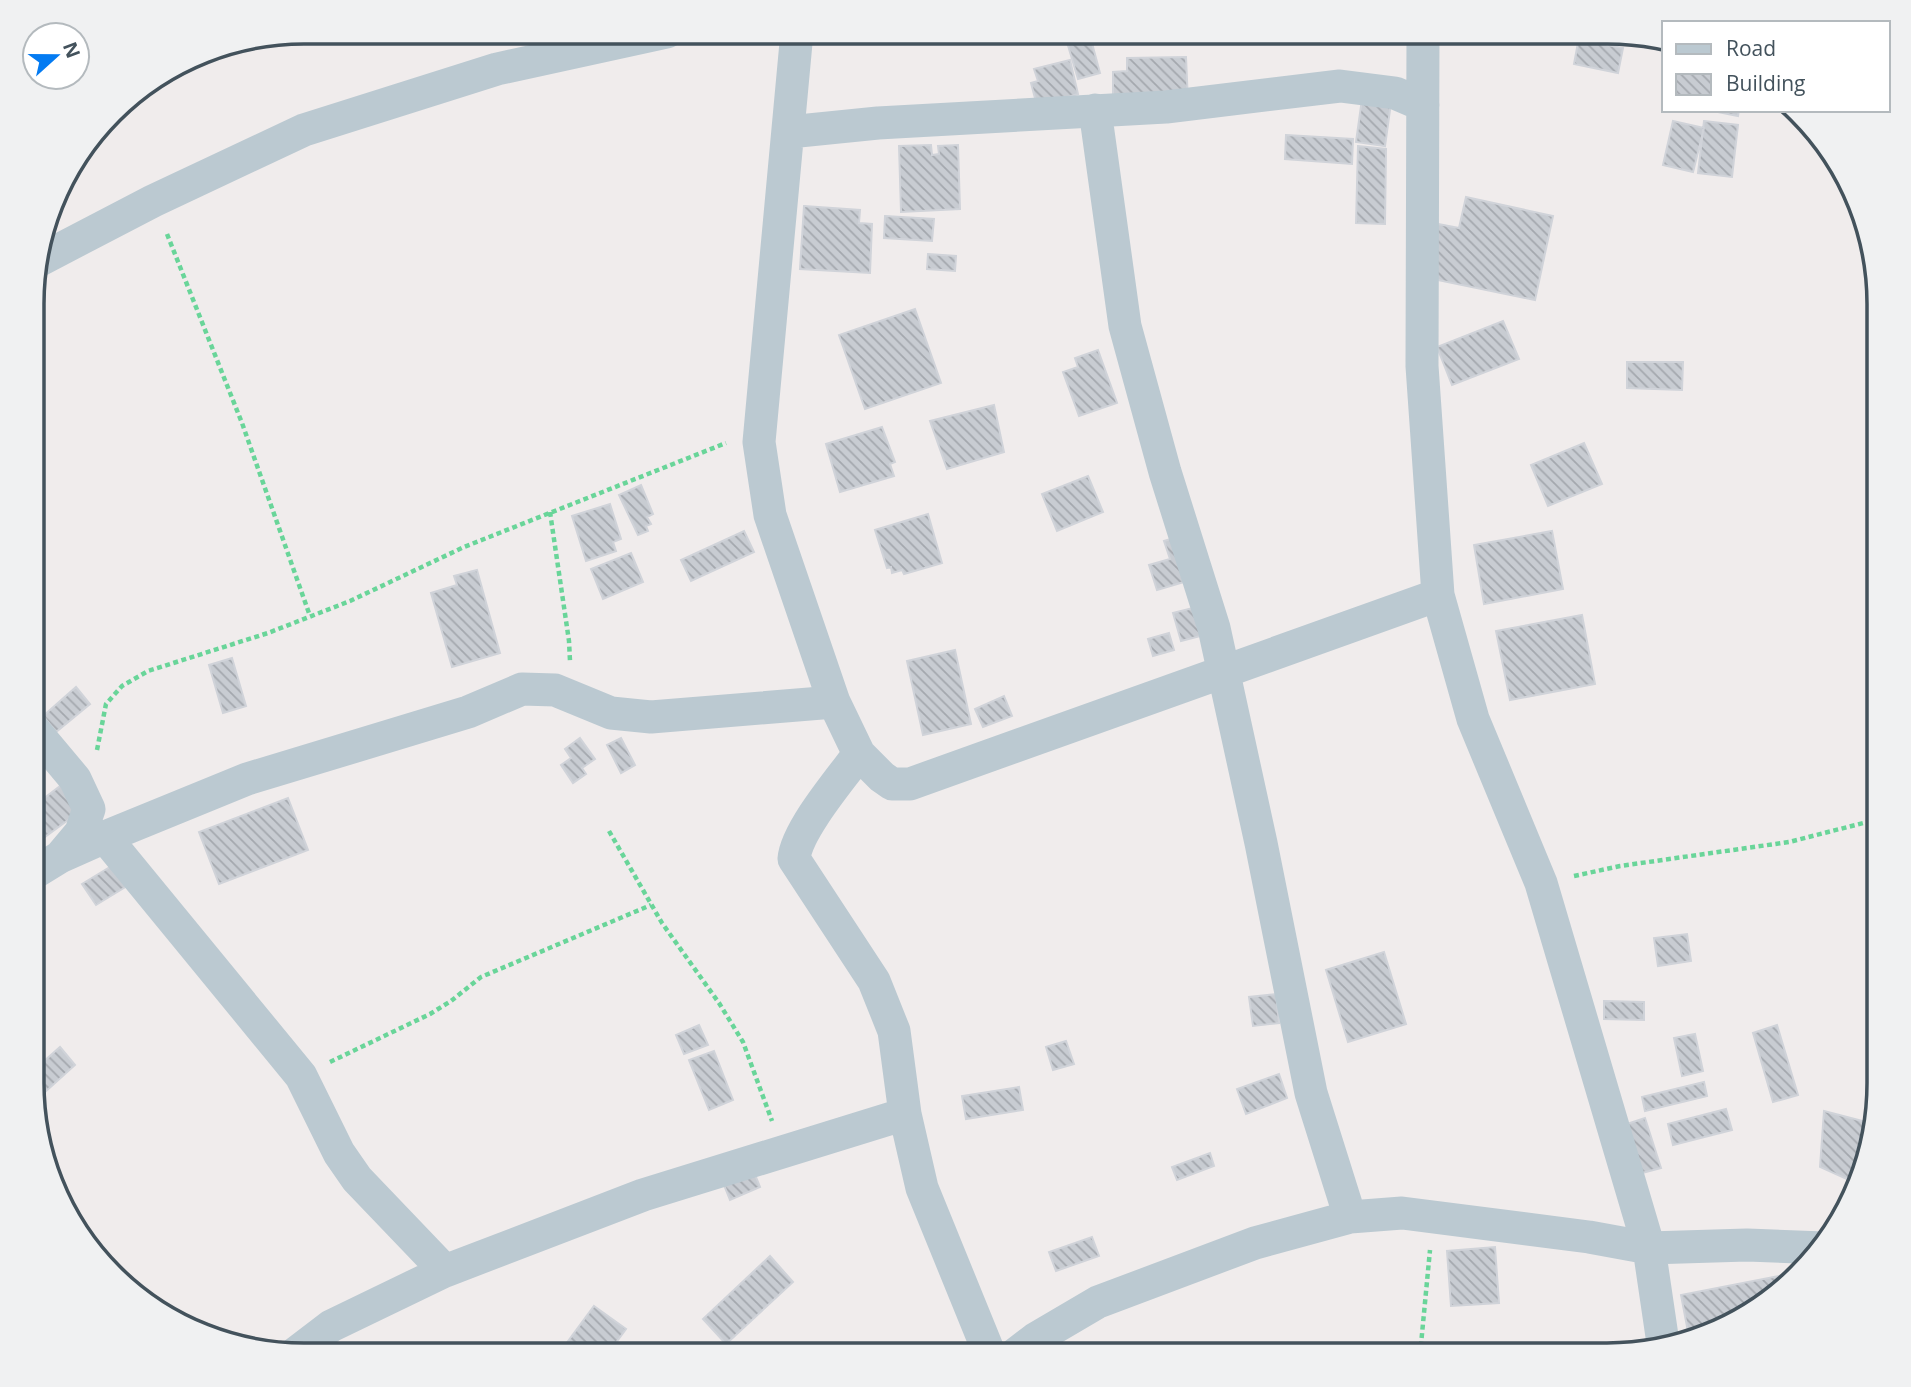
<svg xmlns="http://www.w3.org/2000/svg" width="1911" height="1387" font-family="'Open Sans',sans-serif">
	<defs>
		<pattern id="building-back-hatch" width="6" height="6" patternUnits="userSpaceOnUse" patternTransform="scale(1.75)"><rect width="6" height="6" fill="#c8ccd2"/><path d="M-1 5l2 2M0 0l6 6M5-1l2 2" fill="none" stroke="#a4a8ae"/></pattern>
	</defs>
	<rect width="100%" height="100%" fill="#f0ecec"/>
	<path fill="url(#building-back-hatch)" stroke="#d0d3d9" stroke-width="2" d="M1064 32H1089L1100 73 1078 79Z
		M1580 32H1609L1607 45 1623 48 1618 73 1574 64Z
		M1186 57 1188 102 1113 103V72L1127 71V58Z
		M1070 60 1078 94 1037 106 1031 83 1038 81 1034 69Z
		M1363 92 1391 103 1385 146 1356 142Z
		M1708 110H1739L1738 116Z
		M1673 121 1704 128 1693 172 1663 165Z
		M1704 121 1738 125 1732 177 1698 173Z
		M1286 135 1353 139 1352 164 1285 159Z
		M931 145 932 155 939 154 938 146 958 145 960 209 901 212 899 146Z
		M1358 146 1386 149 1385 224 1356 223Z
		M1466 197 1553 216 1535 300 1428 278 1438 224 1459 228Z
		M804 206 860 210 859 223 872 224 870 273 800 269Z
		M885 216 934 219 932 241 884 238Z
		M928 254 956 256 955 271 927 269Z
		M915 309 941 383 865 409 839 335Z
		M1503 321 1519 359 1452 385 1437 347Z
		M1098 350 1117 403 1079 416 1063 372 1078 367 1075 358Z
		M1627 362H1683L1682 390 1627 388Z
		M994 405 1004 452 947 469 930 421Z
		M882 427 895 462 890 464 894 476 840 492 826 444Z
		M1584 443 1602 484 1548 506 1531 465Z
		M1088 476 1103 512 1057 531 1042 494Z
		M641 485 653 514 647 517 651 524 646 526 648 531 638 535 619 495Z
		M610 504 621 539 613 542 616 551 586 561 572 516Z
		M928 514 942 563 904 574 902 570 892 573 891 567 887 568 875 530Z
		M744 531 754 552 691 581 681 560Z
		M1552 531 1563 589 1484 604 1474 545Z
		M1181 536 1194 579 1157 590 1149 565 1170 559 1164 541Z
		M631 553 643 582 603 599 591 569Z
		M477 570 500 653 452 667 431 593 457 585 454 576Z
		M1201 606 1208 634 1181 641 1173 613Z
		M1582 615 1595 684 1510 700 1496 631Z
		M1169 633 1174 650 1153 656 1148 639Z
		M955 650 971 724 923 735 907 661Z
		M232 658 246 706 223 713 209 665Z
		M76 687 90 704 56 732 43 716Z
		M1004 696 1012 716 983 727 975 709Z
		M580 738 595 759 582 768 586 774 573 783 561 765 571 758 565 749Z
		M621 738 635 765 621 773 607 745Z
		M64 783 83 809 34 845V806Z
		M288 798 308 850 219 884 199 832Z
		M118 862 132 883 96 905 82 884Z
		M1687 934 1691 961 1658 966 1654 938Z
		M1384 952 1406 1024 1348 1042 1326 970Z
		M1276 994 1279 1023 1253 1026 1249 997Z
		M1604 1001 1644 1002V1020L1604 1019Z
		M699 1025 708 1045 684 1054 676 1035Z
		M1777 1025 1798 1095 1773 1102 1753 1033Z
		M1695 1034 1703 1071 1682 1076 1674 1038Z
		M1066 1041 1074 1064 1053 1070 1046 1047Z
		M60 1047 75 1065 34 1102V1070Z
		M714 1051 733 1100 709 1110 689 1060Z
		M1279 1074 1287 1098 1246 1114 1237 1089Z
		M1704 1082 1707 1096 1645 1111 1642 1097Z
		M1019 1087 1023 1110 966 1119 962 1096Z
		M1726 1109 1732 1130 1673 1145 1668 1124Z
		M1824 1111 1874 1124 1862 1176 1851 1181 1820 1167Z
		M1645 1118 1661 1168 1642 1173 1627 1124Z
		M1210 1153 1214 1166 1177 1180 1172 1167Z
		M752 1167 760 1187 730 1200 722 1180Z
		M1092 1237 1099 1256 1056 1271 1049 1252Z
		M1495 1247 1499 1303 1451 1306 1447 1251Z
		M770 1256 793 1282 726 1344 703 1319Z
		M1794 1273 1727 1328 1689 1337 1681 1295Z
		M594 1306 626 1329 607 1355H573L563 1348Z"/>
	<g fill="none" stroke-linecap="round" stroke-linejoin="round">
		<path stroke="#69d599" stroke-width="4.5" stroke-dasharray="5 3.5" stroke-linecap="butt" d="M167 234 242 423 310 616
			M550 512 569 641 570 661
			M97 750 106 704 122 686 148 671 268 633 350 601 464 547 726 443
			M609 831 662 923 719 1003 743 1042 772 1121
			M1574 876 1620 866 1789 842 1879 819
			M330 1062 430 1014 451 1001 481 977 651 905
			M1420 1355 1430 1250"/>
		<path stroke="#bbc9d1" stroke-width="33" d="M797 32 759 442 770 515 834 702 859 754 882 777 892 784H910L1438 595
			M1423 32 1422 366 1438 595 1473 719 1541 883 1649 1248 1663 1343
			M1095 110 1125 326 1165 472 1214 628 1261 843 1311 1093 1350 1217
			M789 132 878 123 1166 107 1340 86 1395 93 1423 105
			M36 262 153 201 304 130 497 69 667 32
			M34 730 75 779 89 809 81 832 60 857
			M859 754C841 778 796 831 794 859L874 981 894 1031 905 1114 922 1188 990 1355
			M105 837 301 1076 339 1153 357 1179 445 1271
			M34 873 60 857 105 837 247 779 468 712 522 689 555 690 611 713 651 717 834 702
			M293 1355 331 1326 445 1271 643 1195 905 1114
			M1014 1355 1035 1339 1098 1302 1255 1243 1350 1217 1402 1213 1589 1237 1649 1248 1747 1245 1824 1248"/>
	</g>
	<path d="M0 0H1911V1387H0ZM304 44H1607A260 260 0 0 1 1867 304V1083A260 260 0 0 1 1607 1343H304A260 260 0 0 1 44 1083V304A260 260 0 0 1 304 44Z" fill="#f0f1f2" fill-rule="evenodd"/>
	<path fill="none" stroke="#43525c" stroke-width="3.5" d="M304 44H1607A260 260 0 0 1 1867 304V1083A260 260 0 0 1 1607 1343H304A260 260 0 0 1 44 1083V304A260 260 0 0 1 304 44Z"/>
	<rect x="1662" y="21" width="228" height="91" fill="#ffffff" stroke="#b4babe" stroke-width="2"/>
	<rect x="1676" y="44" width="35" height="10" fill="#bbc9d1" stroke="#b4babe" stroke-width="2"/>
	<text x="1726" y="56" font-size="21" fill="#43525c">Road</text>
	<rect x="1676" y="74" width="35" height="21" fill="url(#building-back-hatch)" stroke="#b4babe" stroke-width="2"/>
	<text x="1726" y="91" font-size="21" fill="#43525c">Building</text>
	<g transform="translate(56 56) rotate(69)"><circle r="33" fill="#ffffff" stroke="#b4babe" stroke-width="2"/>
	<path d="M0-5L12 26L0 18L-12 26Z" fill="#047bf2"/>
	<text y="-10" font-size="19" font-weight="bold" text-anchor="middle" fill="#43525c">N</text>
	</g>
</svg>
